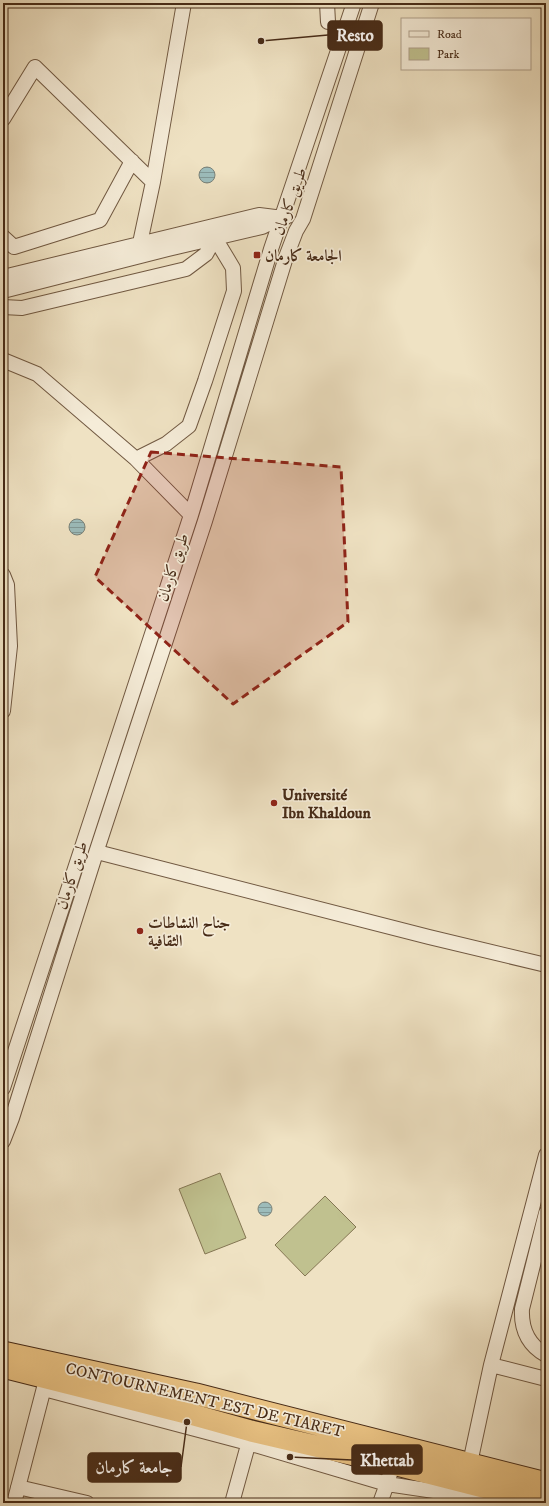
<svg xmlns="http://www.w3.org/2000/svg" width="549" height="1506" font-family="'IM FELL DW Pica',Amiri,serif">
	<defs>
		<pattern id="water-rules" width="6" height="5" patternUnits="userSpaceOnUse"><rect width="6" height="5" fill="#9cbcbb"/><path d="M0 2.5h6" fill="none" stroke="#819997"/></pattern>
	</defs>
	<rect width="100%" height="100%" fill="#efe2c3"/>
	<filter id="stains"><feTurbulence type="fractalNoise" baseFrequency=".005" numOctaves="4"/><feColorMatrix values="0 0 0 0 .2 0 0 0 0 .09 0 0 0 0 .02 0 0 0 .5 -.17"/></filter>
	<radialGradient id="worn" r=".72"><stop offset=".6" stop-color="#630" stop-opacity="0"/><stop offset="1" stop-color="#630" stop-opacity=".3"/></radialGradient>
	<path fill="#c0c18f" stroke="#847653" d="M220 1173 246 1238 205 1254 179 1189Z
		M325 1196 356 1227 305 1276 275 1245Z"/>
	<path fill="url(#water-rules)" stroke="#7a8279" d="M199 175a8 8 0 1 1 16 0a8 8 0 1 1-16 0Z
		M69 527a8 8 0 1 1 16 0a8 8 0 1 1-16 0Z
		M258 1209a7 7 0 1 1 14 0a7 7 0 1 1-14 0Z"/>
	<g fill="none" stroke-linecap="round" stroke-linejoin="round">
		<g stroke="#715942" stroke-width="16">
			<path id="minor" d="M327 3 328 22
				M3 119 35 67 153 182
				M3 237 14 247 100 220 132 161
				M140 243 153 182 184 3
				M3 277 259 215 283 218
				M3 291 168 249 262 227 282 217H286
				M3 307 22 308 186 269 206 254 215 238 233 268 234 291 205 381 189 426 166 444 136 459 37 374 3 360
				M136 459 191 515
				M3 575 7 585 10 646 3 711
				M97 852 429 937 546 965
				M3 1088 191 515 271 249 354 3
				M3 1141 12 1118 94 859 205 521 286 257 296 231 303 219 372 3
				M546 1213 522 1309C521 1329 528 1345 546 1355
				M491 1365 546 1379
				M44 1389 248 1443 387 1484 393 1464
				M470 1463 491 1365 546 1155
				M18 1487 87 1503
				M14 1503 46 1380
				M232 1503 251 1434
				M380 1503 387 1484 488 1499 503 1502"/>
		</g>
		<g stroke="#472b17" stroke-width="23">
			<path id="highway" d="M3 1352 196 1394 546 1483
				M3 1367 190 1414 251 1431 393 1464 546 1503"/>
		</g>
		<use href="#minor" stroke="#f5ecd8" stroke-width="14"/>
		<use href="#highway" stroke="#e8c182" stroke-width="21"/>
	</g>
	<path fill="#8f2418" fill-opacity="0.2" stroke="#8f2418" stroke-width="3" stroke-dasharray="8 5" stroke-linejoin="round" d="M151 452 341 467 348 622 233 704 95 577Z"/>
	<g fill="#8f2418" stroke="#f5ecd8" stroke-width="1.5">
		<rect x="253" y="251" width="8" height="8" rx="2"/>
		<circle cx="274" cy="803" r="4"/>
		<circle cx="140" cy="931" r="4"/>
	</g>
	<g text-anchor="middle" stroke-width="3.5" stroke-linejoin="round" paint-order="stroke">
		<g font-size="16" fill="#472b17" stroke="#f5ecd8">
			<text transform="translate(289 201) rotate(-70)" y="6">طريق كارمان</text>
			<text transform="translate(172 567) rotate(-72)" y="6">طريق كارمان</text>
			<text transform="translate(71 875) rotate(-72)" y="6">طريق كارمان</text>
			<text transform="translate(205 1399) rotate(13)" y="6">CONTOURNEMENT EST DE TIARET</text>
		</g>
		<g font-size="16" font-weight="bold" fill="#472b17" stroke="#f5ecd8" text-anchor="start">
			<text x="265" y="261">الجامعة كارمان</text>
			<text x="282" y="800">Université<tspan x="282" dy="18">Ibn Khaldoun</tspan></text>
			<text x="148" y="928">جناح النشاطات<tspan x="148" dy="18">الثقافية</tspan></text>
		</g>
	</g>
	<path fill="none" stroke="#472b17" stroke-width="1.5" d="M261 41L328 35M290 1457L352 1460M187 1422L181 1467"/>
	<g fill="#472b17" stroke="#f5ecd8" stroke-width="1.5">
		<circle cx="261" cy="41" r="4"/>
		<circle cx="290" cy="1457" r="4"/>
		<circle cx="187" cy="1422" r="4"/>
	</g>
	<g fill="#472b17" stroke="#472b17" stroke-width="1.5">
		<rect x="328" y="21" width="54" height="29" rx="4"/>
		<rect x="352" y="1445" width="70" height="29" rx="4"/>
		<rect x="88" y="1453" width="93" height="29" rx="4"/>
	</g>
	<g font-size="17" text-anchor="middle" font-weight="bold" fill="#fff">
		<text x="355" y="41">Resto</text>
		<text x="387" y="1466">Khettab</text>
		<text x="134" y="1473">جامعة كارمان</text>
	</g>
	<rect width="549" height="1506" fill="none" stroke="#efe2c3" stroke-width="16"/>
	<rect x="4" y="4" width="541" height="1498" fill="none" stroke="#472b17" stroke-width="2"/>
	<rect x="8" y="8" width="533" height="1490" fill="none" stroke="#472b17"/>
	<rect x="401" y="18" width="130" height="52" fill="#f5ecd8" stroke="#af9f8b"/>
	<rect x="409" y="31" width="20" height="6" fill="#f5ecd8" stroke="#af9f8b"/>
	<text x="437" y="38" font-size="12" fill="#472b17">Road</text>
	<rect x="409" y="48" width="20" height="12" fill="#c0c18f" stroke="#af9f8b"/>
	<text x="437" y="58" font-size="12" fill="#472b17">Park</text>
	<rect width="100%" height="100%" filter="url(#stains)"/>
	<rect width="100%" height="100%" fill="url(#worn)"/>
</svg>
